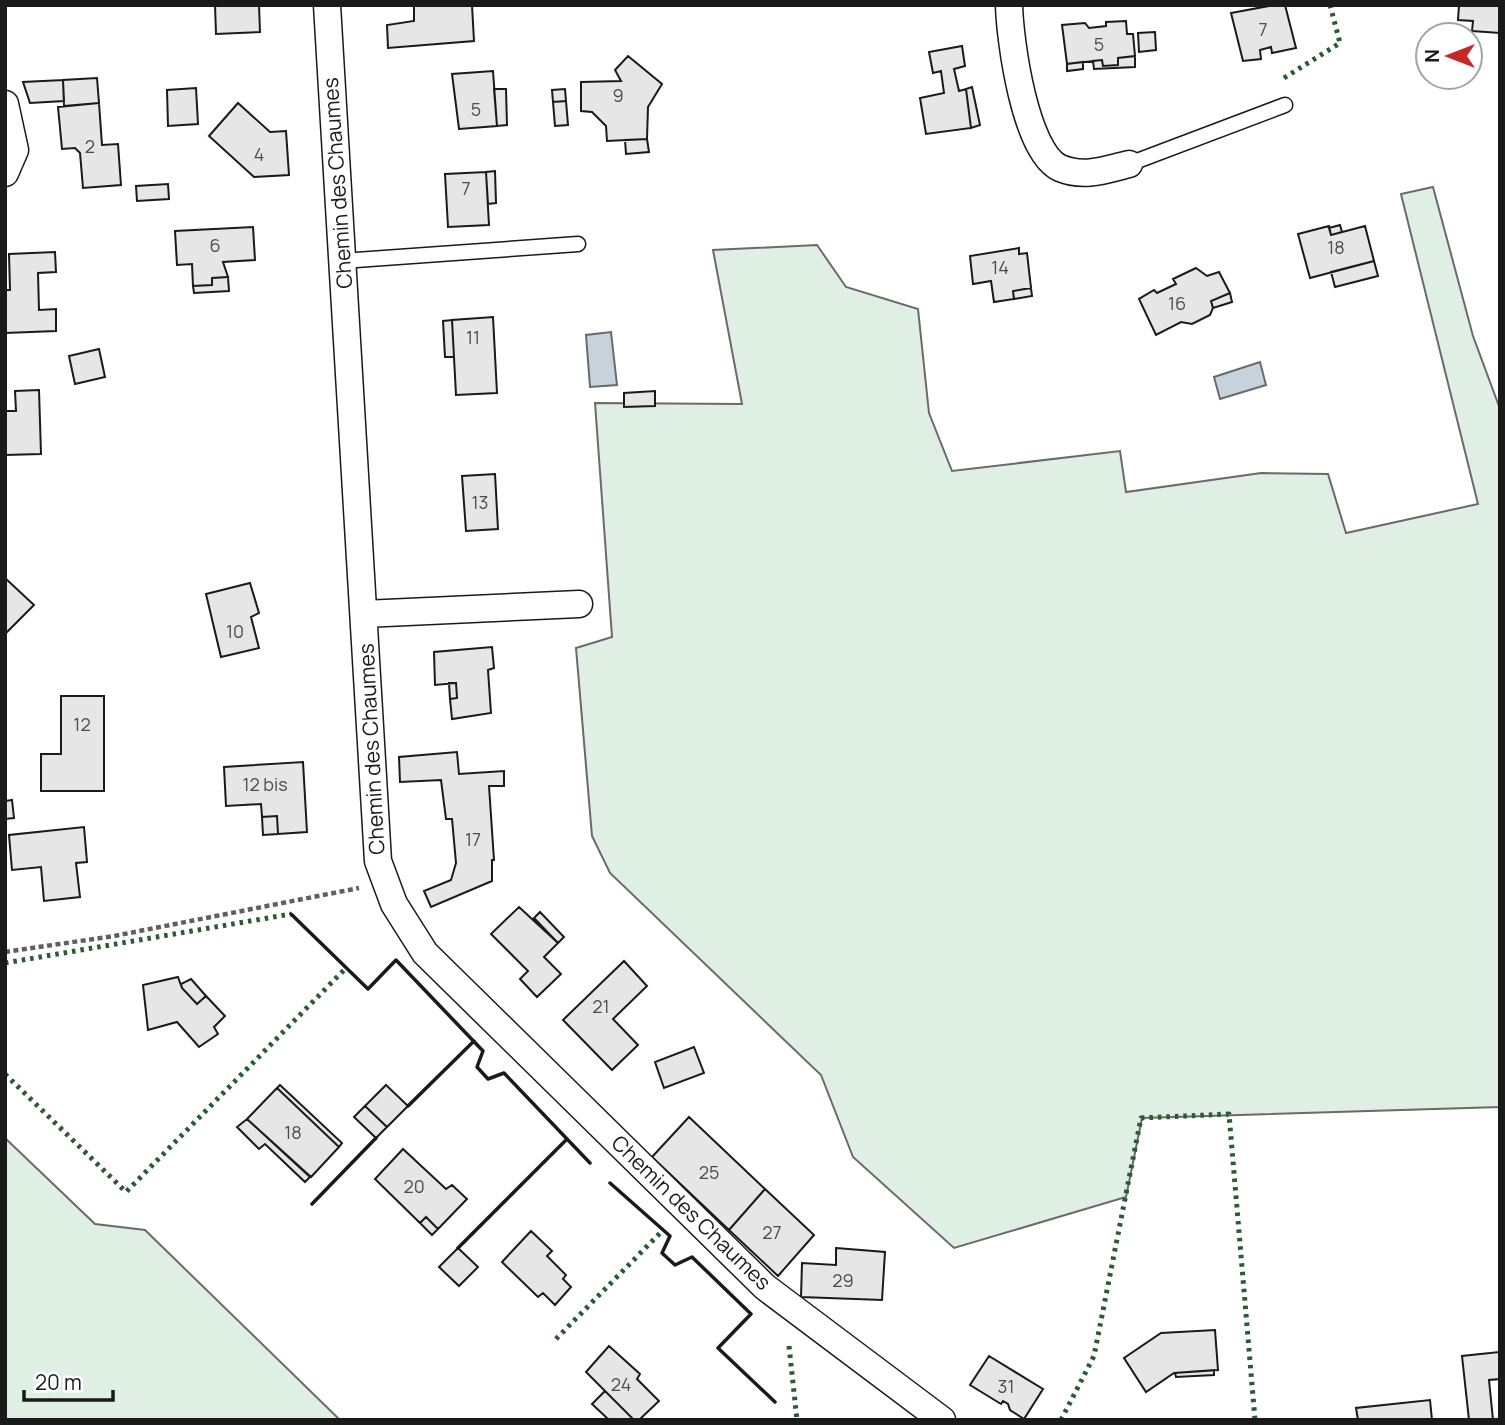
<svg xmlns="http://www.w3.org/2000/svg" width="1505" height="1425" font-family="Manrope,sans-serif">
	<rect width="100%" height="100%" fill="#fff"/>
	<path fill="#e0efe3" stroke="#6a6a6a" stroke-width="2" d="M1433 187 1473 336 1500 409V1107L1142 1118 1126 1197 954 1248 853 1157 821 1075 610 873 592 836 576 648 612 637 595 403 742 404 713 250 817 245 846 287 918 309 929 413 952 471 1120 451 1126 492 1261 473 1328 474 1346 533 1478 504 1401 194Z
		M5 1138 95 1224 145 1230 340 1420H5Z"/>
	<path fill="#c6d2dc" stroke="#6a6a6a" stroke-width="2" d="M611 332 617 385 590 387 586 335Z
		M1260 362 1266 385 1220 399 1214 377Z"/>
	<path fill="#e6e6e6" stroke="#1a1a1a" stroke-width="2" d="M215 5H259L260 32 216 34Z
		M414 5H472L474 41 388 48 387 25 414 21Z
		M1274 5H1285L1296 48 1272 53 1271 47 1260 50 1261 59 1243 61 1231 13Z
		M1459 5H1500V33L1472 31 1473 21 1458 20Z
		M1126 21 1127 34H1133L1135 56 1118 58V65L1103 66 1102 60 1067 64 1062 25 1085 23 1089 28 1106 26V22Z
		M1155 32 1156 50 1139 52 1138 33Z
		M962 46 965 66 954 69 959 91 966 89 971 128 926 134 920 98 944 93 941 71 933 73 929 52Z
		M628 56 662 84 648 107 647 139 607 141 606 126 592 112 581 111V82L621 81 615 70Z
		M1135 56V67L1094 69 1093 61 1102 60 1103 66 1118 65V58Z
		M1083 62V69L1067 71V64Z
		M493 71 497 126 459 129 452 74Z
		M97 78 99 103 64 106 63 80Z
		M63 80 64 101 30 103 23 82Z
		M972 87 980 125 971 128 966 89Z
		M196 88 198 124 168 126 167 90Z
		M494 89H506L507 125 497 126Z
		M565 89 566 101 553 102 552 90Z
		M566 101 568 125 555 126 553 102Z
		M99 103 102 145 118 144 121 185 83 188 80 153 75 148 62 149 58 107Z
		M238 103 270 132 286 131 289 175 254 177 209 136Z
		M647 139 649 152 626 154 625 140Z
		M495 171 496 203 488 204 486 172Z
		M486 172 489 225 448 227 445 174Z
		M168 184 169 199 137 201 136 186Z
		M1340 225 1342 232 1331 235 1329 228Z
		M1329 226 1331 235 1365 226 1374 261 1310 278 1298 234Z
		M253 227 255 260 223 262 228 277 212 278V285L193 286 192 264 177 265 175 231Z
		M1019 248V254L1027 253 1031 288 1013 291 1014 299 994 302 991 281 973 284 970 256Z
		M55 252 56 272 38 273 39 310 56 309V331L5 333V290H10L9 254Z
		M1374 261 1378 276 1335 287 1331 272Z
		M1196 268 1207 276 1219 272 1230 293 1211 301 1213 308 1210 315 1192 324 1181 322 1156 335 1139 299 1154 290 1157 293 1176 284 1173 279Z
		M228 277 229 291 194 293 193 286 212 285V278Z
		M1031 288 1032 296 1014 299 1013 291Z
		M1230 293 1232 302 1213 308 1211 301Z
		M493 317 497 393 456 395 452 320Z
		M452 320 454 357H445L443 321Z
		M99 349 105 377 75 384 69 356Z
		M39 390 41 454 5 455V411H16L15 391Z
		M655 391V406L624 407V393Z
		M495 474 498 529 466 531 462 476Z
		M5 578 34 605 5 634Z
		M250 583 259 613 251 617 259 648 221 657 206 594Z
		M492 647 494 668 488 670 491 713 452 719 450 699 457 698 456 683 435 685 434 652Z
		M449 683H456L457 698 450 699Z
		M61 696H104V791H41V754H61Z
		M457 752 459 774 504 771V786H489L494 860H492V881L431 907 424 891 451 880 456 863 452 819H446L441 780 400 782 399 757Z
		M303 762 307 832 278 834 277 816 262 817 261 804 226 806 224 767Z
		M12 800 14 818 5 819V801Z
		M277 816 278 834 263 835 262 817Z
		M84 827 87 862 76 863 80 897 44 901 41 867 12 870 9 835Z
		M519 907 558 943 544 957 561 974 537 997 520 979 528 971 491 934Z
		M540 912 564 937 558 943 534 918Z
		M624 961 647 986 613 1019 638 1045 612 1070 563 1020Z
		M178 977 182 988 197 1004 206 996 225 1016 214 1027 218 1034 199 1047 177 1022 148 1030 143 985Z
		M191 979 206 996 197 1004 182 988 181 984Z
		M694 1047 704 1073 664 1088 655 1062Z
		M280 1085 342 1143 339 1147 277 1088Z
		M386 1085 408 1106 387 1127 365 1106Z
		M277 1088 339 1147 311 1177 247 1119Z
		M365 1106 387 1127 376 1138 354 1117Z
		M689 1117 765 1189 729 1230 652 1157Z
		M247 1119 310 1177 305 1182 265 1144 259 1149 237 1127Z
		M403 1149 446 1189 452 1185 467 1199 438 1229 426 1217 420 1223 375 1179Z
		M765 1189 814 1235 778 1276 729 1230Z
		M426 1217 438 1229 432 1235 420 1223Z
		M531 1231 552 1251 547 1256 566 1275 563 1279 571 1287 555 1305 543 1293 538 1297 502 1262Z
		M458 1248 478 1267 459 1286 439 1267Z
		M836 1248 885 1252 882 1300 801 1297 802 1263 836 1265Z
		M1215 1330 1218 1370 1174 1373 1146 1392 1124 1358 1161 1333Z
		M609 1346 640 1374 637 1379 659 1401 639 1420H634L586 1372Z
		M1499 1352 1500 1379 1489 1380 1493 1420H1469L1462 1356Z
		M989 1356 1043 1389 1024 1419 1010 1410 1008 1404 1003 1401 1001 1404 970 1385Z
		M1214 1370V1375L1176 1377 1175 1373Z
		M605 1391 634 1420H609L592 1404Z
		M1430 1400 1432 1420H1358L1356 1408Z"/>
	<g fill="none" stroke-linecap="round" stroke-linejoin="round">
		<g stroke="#1a1a1a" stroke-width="17">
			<path id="lane" d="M1129 164 1285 105
				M342 261 578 244"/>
		</g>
		<g stroke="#1a1a1a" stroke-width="29">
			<path id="street" d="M327 5 378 861 394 904 425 953 765 1287 942 1420
				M1009 5C1010 41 1025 152 1060 168 1084 178 1105 170 1129 164
				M5 104 15 150 5 173
				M364 614 579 604"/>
		</g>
		<path stroke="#5f5f5f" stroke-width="4.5" stroke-dasharray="5 3.5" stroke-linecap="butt" d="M5 952 114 936 359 888"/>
		<use href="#lane" stroke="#fff" stroke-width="14"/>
		<use href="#street" stroke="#fff" stroke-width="26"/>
		<path stroke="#2b5a34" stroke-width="5" stroke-dasharray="3.5 5" stroke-linecap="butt" d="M1284 78 1340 43 1330 5
			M5 963 291 914
			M5 1074 126 1192 346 968
			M556 1339 663 1230
			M789 1346 797 1420
			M1061 1420 1094 1356 1141 1118 1229 1114 1255 1420"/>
		<path stroke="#1a1a1a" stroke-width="3.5" d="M291 914 368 989 396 960 483 1051 477 1067 488 1079 504 1073 590 1163
			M408 1106 474 1041
			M610 1183 670 1236 662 1253 675 1265 692 1257 751 1314 718 1348 775 1402
			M312 1204 376 1138
			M458 1248 567 1139"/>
	</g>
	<g text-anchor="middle" stroke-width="5" stroke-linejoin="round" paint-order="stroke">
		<g font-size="18" fill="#4d4d4d">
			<text x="1263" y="36">7</text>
			<text x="1099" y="51">5</text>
			<text x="618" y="102">9</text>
			<text x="476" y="116">5</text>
			<text x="90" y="153">2</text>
			<text x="259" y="161">4</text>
			<text x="466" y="195">7</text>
			<text x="215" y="252">6</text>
			<text x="1336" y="254">18</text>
			<text x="1000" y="274">14</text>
			<text x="1177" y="310">16</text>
			<text x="473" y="344">11</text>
			<text x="480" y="509">13</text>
			<text x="235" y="638">10</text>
			<text x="82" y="731">12</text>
			<text x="265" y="791">12 bis</text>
			<text x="473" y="846">17</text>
			<text x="601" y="1013">21</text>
			<text x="293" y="1139">18</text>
			<text x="709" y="1179">25</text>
			<text x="414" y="1193">20</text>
			<text x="772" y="1239">27</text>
			<text x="843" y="1287">29</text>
			<text x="621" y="1391">24</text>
			<text x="1006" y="1393">31</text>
		</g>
		<g font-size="21" fill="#1a1a1a" stroke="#fff">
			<text transform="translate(338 183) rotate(-94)" y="7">Chemin des Chaumes</text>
			<text transform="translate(372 749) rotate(-93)" y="7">Chemin des Chaumes</text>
			<text transform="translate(691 1213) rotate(44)" y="7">Chemin des Chaumes</text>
		</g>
	</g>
	<rect width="1505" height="1425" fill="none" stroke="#1a1a1a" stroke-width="14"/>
	<g transform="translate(1449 56) rotate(270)"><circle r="33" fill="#ffffff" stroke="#a3a3a3" stroke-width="2"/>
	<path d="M0-5L12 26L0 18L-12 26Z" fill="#c62828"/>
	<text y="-10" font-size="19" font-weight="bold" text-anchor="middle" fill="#1a1a1a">N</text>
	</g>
	<path d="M24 1390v10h89v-10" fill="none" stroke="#1a1a1a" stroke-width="3.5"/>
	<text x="35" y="1390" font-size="21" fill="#1a1a1a" stroke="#ffffff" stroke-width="5" paint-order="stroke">20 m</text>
</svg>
